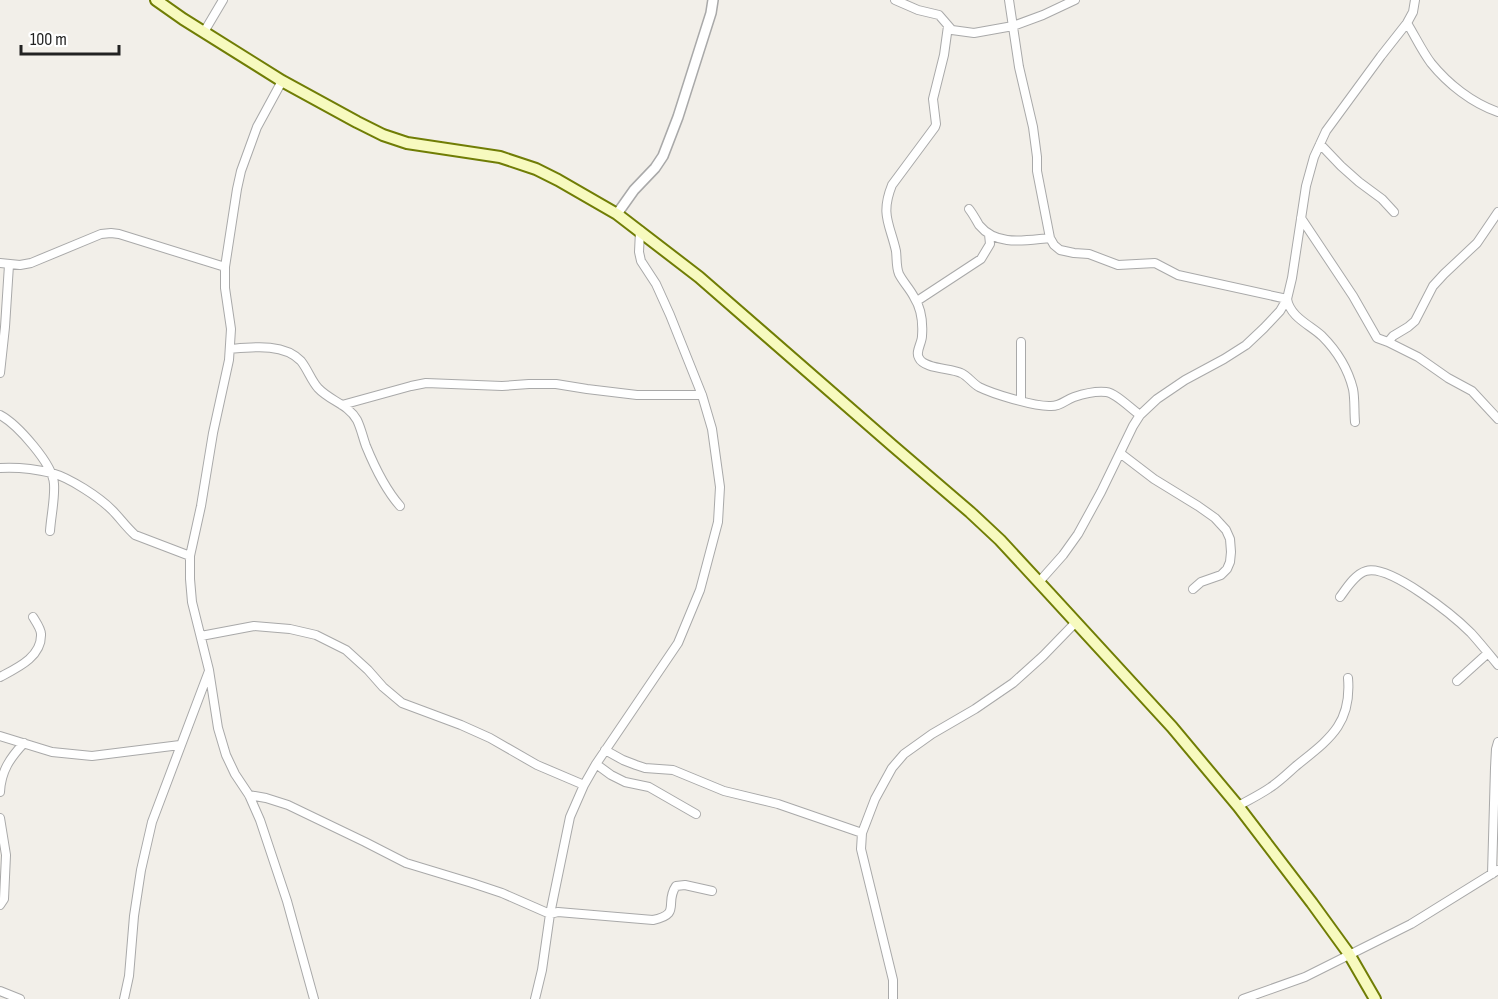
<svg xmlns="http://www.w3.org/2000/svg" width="1498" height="999" font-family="'Sofia Sans Condensed',sans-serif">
	<rect width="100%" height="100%" fill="#f2efe9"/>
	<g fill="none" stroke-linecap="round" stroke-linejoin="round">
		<g stroke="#a9a9a9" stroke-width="10">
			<path id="minor" d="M895 0 918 10 939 15 952 30 974 33 1013 26 1043 15 1075 0
				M1009 0 1019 67 1033 127 1037 157V171L1050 238 1054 245 1060 250 1074 253 1089 254 1118 265 1155 263 1178 275 1287 299C1290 317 1310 325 1322 336 1336 350 1348 369 1353 389 1355 399 1354 411 1355 422
				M1407 23C1415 36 1422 51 1431 63 1448 84 1472 103 1498 112
				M948 26 944 55 933 99 936 124 935 127 892 185C880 215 890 224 896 251 897 259 896 267 899 274 903 282 910 289 914 297 921 308 923 323 922 336 922 343 915 352 919 358 924 369 951 368 961 373 968 376 972 383 979 387 993 394 1033 406 1049 406 1060 407 1065 400 1074 397 1083 394 1097 391 1106 392 1116 393 1131 409 1140 415
				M204 32 223 0
				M282 81 257 127 241 171 237 189 225 267V288L231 329 229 360 213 433 201 506 190 556V579L192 602 209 670 218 728 226 755 235 774 249 795 260 820 287 901 314 999
				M1320 144 1341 166 1359 182 1382 199 1394 212
				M969 209C973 214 976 220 979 225 997 247 1026 240 1050 238
				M1301 218 1353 296 1377 338 1388 342 1418 357 1448 378 1472 391 1498 419
				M0 263 20 265 31 263 101 234 111 233 119 234 225 267
				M917 301 981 259 990 244 989 234
				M1021 342V400
				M1388 342 1393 336 1408 327 1415 321 1433 286 1444 274 1477 243 1498 212
				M230 349C253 347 284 343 301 361 308 370 311 380 318 388 330 401 348 404 357 420 361 428 363 438 366 446 375 468 385 489 400 506
				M0 373 5 327 9 265
				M342 405 411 386 426 383 502 386 529 384H556L587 389 637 395H702
				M0 415C17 424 53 464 54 484 55 499 51 516 50 531
				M1120 453 1154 479 1198 506 1215 518 1226 530 1230 539 1231 552 1230 562 1227 569 1221 575 1201 582 1193 589
				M0 468C17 467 35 469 52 473 70 478 99 497 112 510 120 518 126 527 135 535L190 556
				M1039 582 1063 555 1078 534 1101 492 1133 426 1140 415 1157 399 1185 380 1224 359 1246 345 1264 328 1280 311 1287 299 1292 278 1306 186 1314 157 1326 131 1381 56 1407 23 1413 12 1415 0
				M1340 597C1346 589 1355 574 1366 571 1390 564 1454 616 1471 633 1480 643 1489 654 1498 665
				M201 636 254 626 290 629 316 635 346 650 368 670 383 687 402 703 461 725 490 738 537 765 584 785
				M0 677C17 668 42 657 41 634 41 629 36 622 33 617
				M1457 681 1488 653
				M0 736 52 752 92 756 180 745
				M605 750 623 760 636 765 645 768 673 770 724 791 778 804 862 833
				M596 764 611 775 625 782 649 787 696 814
				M0 792C1 771 10 758 24 743
				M249 795 266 798 288 805 365 842 406 863 472 883 502 893 550 914 558 912 653 920C682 914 664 903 676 886L685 885 712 891
				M1238 806C1249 800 1261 794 1271 787 1280 781 1288 773 1296 766 1328 740 1352 725 1348 678
				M0 818 6 855 4 899 0 905
				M1492 874 1495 768 1496 749 1498 742
				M0 991 20 999
				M124 999 129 976 134 916 141 870 152 822 209 671
				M535 999 542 970 550 914 570 817 584 785 596 764 678 643 700 590 718 522 720 487 712 429 702 395 670 315 656 284 641 261 639 252 640 231
				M893 999V980L861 849 862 833 875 799 892 768 904 754 932 734 975 709 1013 683 1043 656 1076 622
				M1243 999 1305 977 1411 924 1498 870"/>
		</g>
		<g stroke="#a9a9a9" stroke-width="12">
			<path id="tertiary" d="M617 214 634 190 655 168 663 156 678 117 711 13 713 0"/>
		</g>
		<g stroke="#707d05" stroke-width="14">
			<path id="secondary" d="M156 0 183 19 282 81 357 122 383 135 407 143 500 157 536 169 558 180 617 214 699 277 893 446 970 512 1000 540 1049 593 1172 727 1238 806 1312 903 1349 954 1375 999"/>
		</g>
		<use href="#minor" stroke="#fff" stroke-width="8"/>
		<use href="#tertiary" stroke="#fff" stroke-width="9"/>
		<use href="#secondary" stroke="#f7fabf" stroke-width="10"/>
	</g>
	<path d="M21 45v9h98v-9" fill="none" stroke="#222222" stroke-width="3"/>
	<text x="30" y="45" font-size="18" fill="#222222" stroke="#ffffff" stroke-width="4.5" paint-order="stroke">100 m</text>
</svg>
